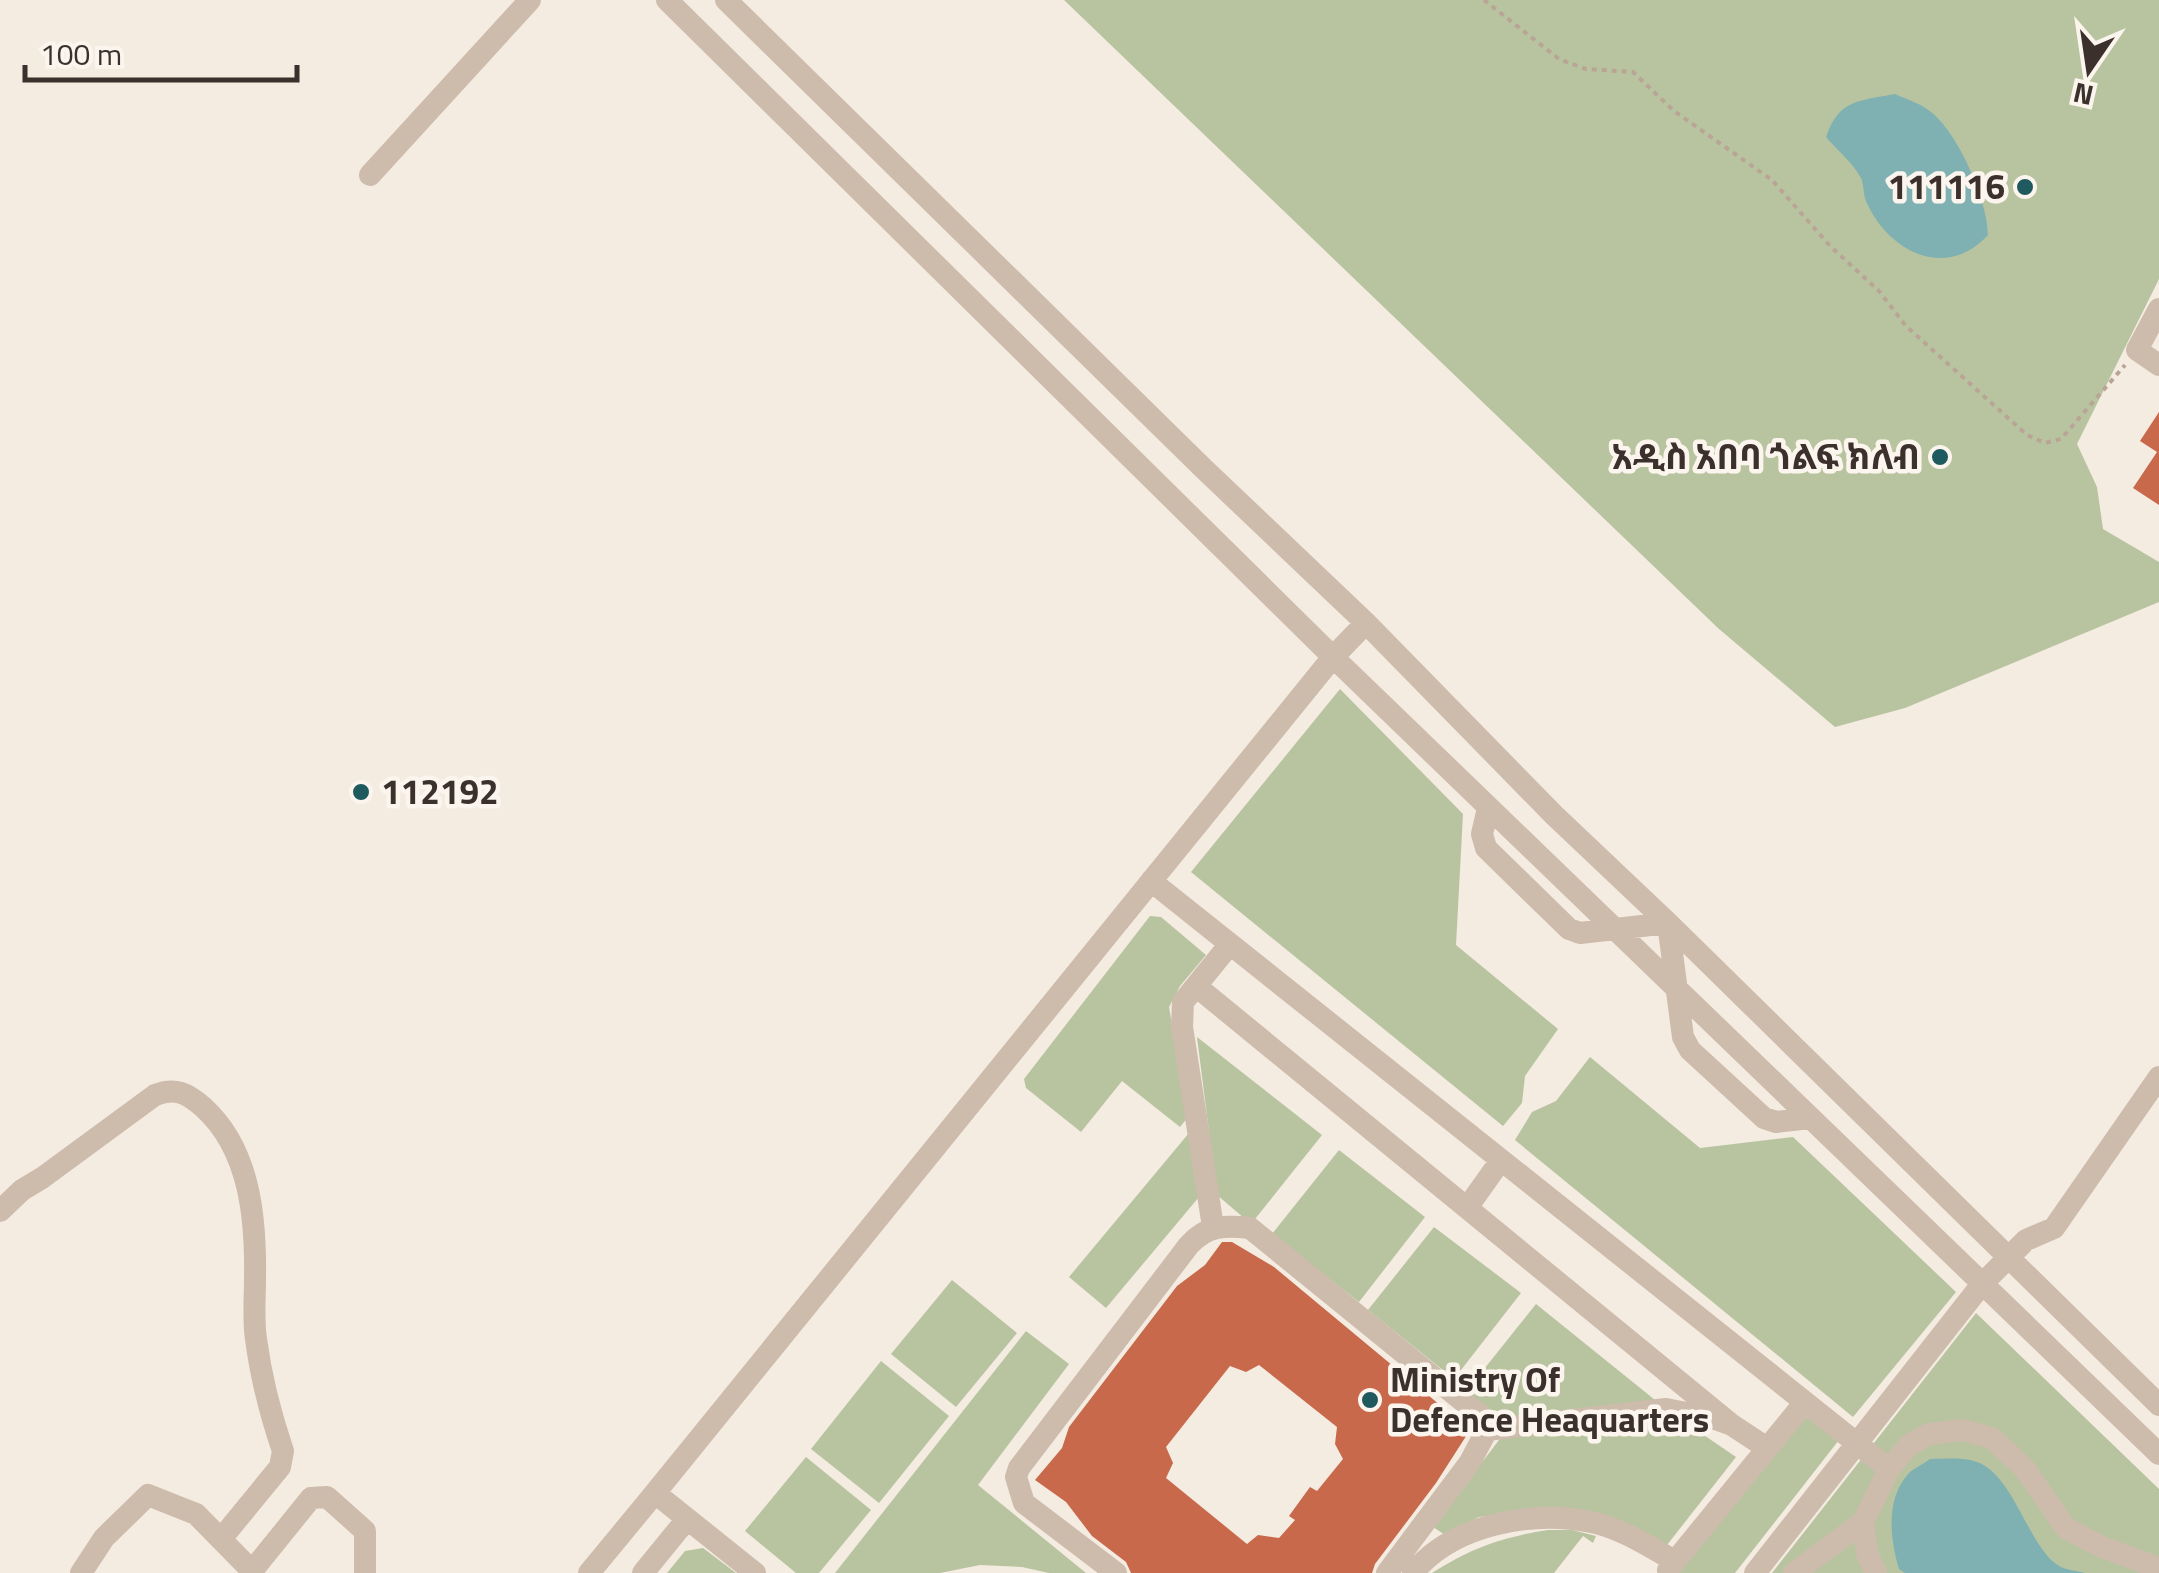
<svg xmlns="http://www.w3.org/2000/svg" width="2159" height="1573" font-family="'Titillium Web','Noto Sans Ethiopic',sans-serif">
	<rect width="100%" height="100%" fill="#f4ebe1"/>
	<path fill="#b8c4a0" d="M1064 0H2159V279L2077 444 2097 487 2103 529 2159 562V602L1905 708 1835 727 1719 629Z
		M1340 689 1463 814 1456 945 1558 1029 1525 1076 1522 1103 1503 1126 1191 872Z
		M1150 916 1161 917 1206 955 1180 986 1169 1007 1188 1117 1180 1127 1122 1081 1081 1132 1026 1088 1024 1079Z
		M1197 1037 1322 1135 1251 1224 1217 1195Z
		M1590 1057 1700 1148 1793 1137 1956 1292 1853 1417 1515 1140 1532 1112 1556 1101Z
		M1189 1133 1199 1197 1106 1308 1069 1277Z
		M1339 1150 1425 1217 1359 1302 1272 1234Z
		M1434 1227 1521 1293 1454 1379 1368 1310Z
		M952 1280 1017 1333 956 1407 891 1354Z
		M1536 1304 1660 1404 1501 1420 1465 1393Z
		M1976 1313 2159 1489V1573H1772Z
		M1026 1331 1069 1364 978 1485 1086 1573H1049L1022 1567 980 1565 940 1573H835Z
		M881 1361 949 1416 879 1503 811 1449Z
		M1676 1416 1736 1457 1667 1545 1519 1512 1479 1517 1445 1535 1433 1527 1502 1436Z
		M1811 1416 1839 1440 1735 1573H1676L1798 1422Z
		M806 1457 871 1510 819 1573H796L745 1531Z
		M1548 1530H1572L1596 1536 1593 1543 1583 1536 1554 1573H1432C1471 1548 1502 1537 1548 1530Z
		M703 1548 736 1573H667L685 1551Z"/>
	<path fill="#7fb0b2" d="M1895 94C1906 99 1922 104 1931 112 1958 133 1988 201 1988 235 1946 281 1888 252 1866 201 1863 194 1864 185 1861 178 1853 163 1837 150 1826 137 1839 99 1859 101 1895 94Z
		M1930 1459C1947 1459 1970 1456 1985 1466 2017 1486 2032 1553 2061 1567 2068 1570 2078 1571 2085 1573H1905L1899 1569C1890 1539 1885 1499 1909 1473 1914 1468 1924 1464 1930 1459Z"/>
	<path fill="#c8694b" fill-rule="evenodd" d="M2159 412V505L2133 488 2157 452 2140 441Z
		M1222 1242H1232L1274 1267 1470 1430 1436 1483 1375 1564 1372 1573H1131L1126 1562 1092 1536 1066 1502 1035 1480 1062 1448 1069 1427 1177 1286 1205 1265ZM1259 1365 1337 1427 1335 1444 1343 1459 1317 1491 1310 1487 1289 1516 1295 1520 1279 1538 1258 1535 1247 1544 1166 1478 1173 1463 1166 1447 1230 1366 1246 1372Z"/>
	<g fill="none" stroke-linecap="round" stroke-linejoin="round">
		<path stroke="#b9a596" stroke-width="4" stroke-dasharray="5 5" stroke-linecap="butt" d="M1484 0 1559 59 1586 69 1633 72 1674 111 1772 180 1830 246 1879 291 1906 326 2027 435 2045 443 2061 439 2125 365"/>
		<path stroke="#cdbbac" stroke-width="22" d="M667 0 1333 657 2159 1454
			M726 0 1203 468 1366 623 1554 815 1668 923 2159 1405
			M370 175 530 0
			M2159 309 2137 350 2159 365
			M1488 808 1482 834 1486 848 1569 929 1580 933 1668 923 1683 1037 1690 1050 1764 1118 1776 1122 1810 1118
			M1151 881 1889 1469 1909 1445 1929 1434 1963 1430 1992 1438 2024 1468 2066 1528 2102 1547 2159 1568
			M1196 986 1732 1425
			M1467 1208 1501 1160
			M0 1211 22 1190 42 1178 155 1095C175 1087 187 1093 203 1107 250 1149 256 1218 255 1278 255 1298 253 1320 256 1339 261 1377 271 1416 283 1451L280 1467 221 1539
			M1213 1227 1182 1027 1183 1002 1230 944
			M1487 1430 1666 1409 1715 1419 1732 1425 1767 1448
			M1863 1522 1867 1554 1876 1573
			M1668 1570 1805 1402
			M252 1571 311 1498 327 1497 365 1531V1573
			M81 1573 104 1538 148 1495 196 1514 254 1573
			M589 1573 655 1493
			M643 1573 687 1519
			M755 1573 655 1493 1333 657 1366 623
			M1116 1573 1024 1503 1016 1477 1019 1468 1189 1245C1207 1225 1225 1225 1250 1228L1480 1415 1487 1430 1470 1462 1387 1573
			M1413 1573C1453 1524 1532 1510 1591 1522 1621 1528 1648 1546 1675 1561
			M1755 1573 1982 1284 2026 1240 2054 1228 2159 1077
			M1794 1573 1863 1522 1889 1469"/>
	</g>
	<g fill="#1f5a5e" stroke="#fbf5ee" stroke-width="4">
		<circle cx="2025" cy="187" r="10"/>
		<circle cx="1940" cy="457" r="10"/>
		<circle cx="361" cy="792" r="10"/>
		<circle cx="1370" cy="1400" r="10"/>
	</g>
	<g text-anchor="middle" stroke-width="9" stroke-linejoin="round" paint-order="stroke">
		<g font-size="35" font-weight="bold" fill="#3b302b" stroke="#fbf5ee" text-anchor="end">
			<text x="2005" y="199">111116</text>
			<text x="1920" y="469">አዲስ አበባ ጎልፍ ክለብ</text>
			<text x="381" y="804" text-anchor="start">112192</text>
			<text x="1390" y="1392" text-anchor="start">Ministry Of<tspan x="1390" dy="40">Defence Heaquarters</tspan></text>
		</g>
	</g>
	<g transform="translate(2089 70) rotate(193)" stroke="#fbf5ee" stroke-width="8" paint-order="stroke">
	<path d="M0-8L18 38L0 25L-18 38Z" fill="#3b302b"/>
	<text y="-15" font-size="28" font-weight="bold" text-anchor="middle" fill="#3b302b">N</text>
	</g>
	<path d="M25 65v15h272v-15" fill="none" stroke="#3b302b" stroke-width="5"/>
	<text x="40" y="65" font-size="30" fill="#3b302b" stroke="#fbf5ee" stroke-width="8" paint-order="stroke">100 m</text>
</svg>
